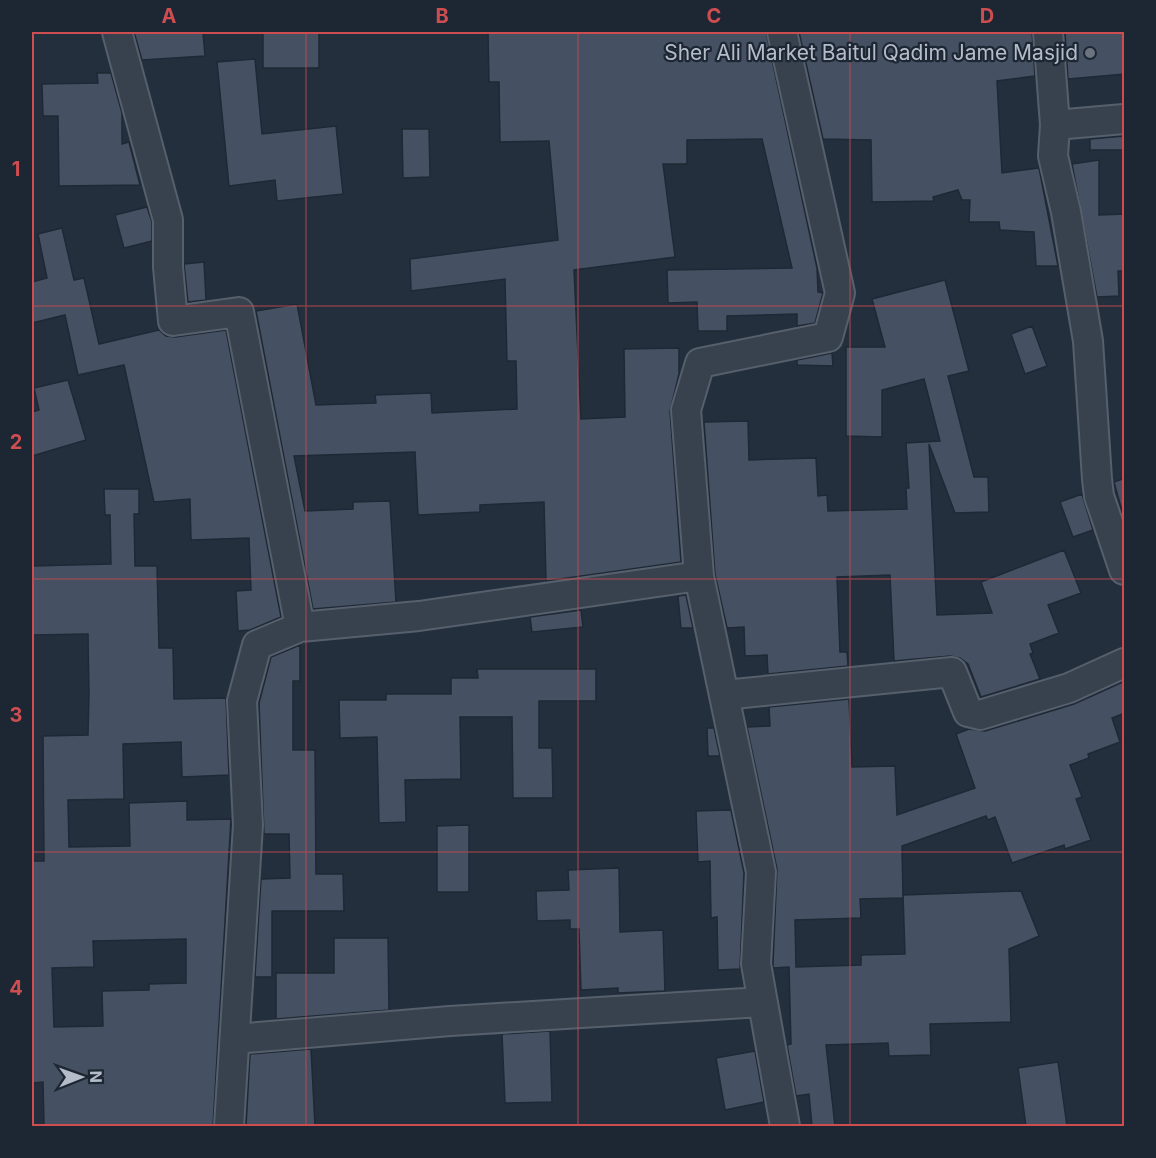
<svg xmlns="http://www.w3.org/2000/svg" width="1156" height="1158" font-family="Inter,sans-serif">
	<rect width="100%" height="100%" fill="#242f3e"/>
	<path fill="#455162" stroke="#1f2835" stroke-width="1.5" fill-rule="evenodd" d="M134 32H203L205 56 142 60Z
		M263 32H319V68H263Z
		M488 32H766L817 268 818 292 823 293 815 323 797 326V314L727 316V331H698L697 302 668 303 667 270 792 268 762 139 687 140V164H663L675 257 574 270 581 419 625 417 624 349 679 348V374L670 411 681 562 546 581 544 502 480 505V512L418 515 415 452 294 456 305 511 353 509V502L390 501 396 602 313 609 256 311 297 304 316 405 376 403 375 395 431 393 432 413 517 409 516 361H507L505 279 411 291 410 259 558 240 549 141 500 142 499 82H489Z
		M799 32H1032L1035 76 997 81 1002 173 1039 168 1058 266H1036L1034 232 1000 230 999 222H969L970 200H962L958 190 933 197 934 201 872 202 871 140 823 139Z
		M1065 32H1125V74L1068 79Z
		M255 59 262 134 336 126 343 194 277 201 275 180 229 186 217 62Z
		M97 73H111L122 113V144L129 142 140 185 59 186 58 116H43L42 84 98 83Z
		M402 129H429L430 177 403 178Z
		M1125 136V150H1090V139Z
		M1099 160V215L1125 214V271H1118L1119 296 1097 297 1072 164Z
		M147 207 152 222V241L124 248 115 215Z
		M62 228 74 280 84 278 99 344 159 330 166 336 175 337 226 330 281 617 250 630 238 631 236 591 251 590 249 538 191 540 190 499 154 502 124 365 78 375 65 315 32 323V282L47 278 38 234Z
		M204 262 206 300 188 302 184 264Z
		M945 280 969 371 948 376 974 477H988L989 512 955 513 929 444 937 615 992 613 981 582 1064 550 1081 593 1048 605 1059 633 1030 644 1033 653 1030 654 1040 679 981 697 968 664 960 658 950 656 894 661 890 575 837 577 840 652H847L848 666 768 674 767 655 745 656 744 627 727 628 715 574 704 422 748 421 749 460 816 458 818 496 827 495 828 511 907 509 906 488H909L906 443 940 441 924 379 882 390V437L846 436V347H885L872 299Z
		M1032 326 1047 366 1025 374 1011 334Z
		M832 353 833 366 797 365V360Z
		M68 380 86 440 32 456V412L39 410 34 388Z
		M1125 478V518H1124L1114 482Z
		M104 489H139V514H134L135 566H157L159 648H173L174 699 226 698 229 775 182 777 181 742 123 744 124 799 68 800 69 847 130 846 129 803 187 801V820L231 819 213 1126H44L43 1082 32 1083V861H44L43 736 88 735 89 695 88 634 32 635V566L111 564 110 515H105ZM186 939V983L149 984V990L102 991 103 1026 54 1027 52 968 94 967 93 941Z
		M1082 494 1093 530 1073 537 1060 502Z
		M686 595 693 628H681L678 596Z
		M581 610 583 627 532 632 530 617Z
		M300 645V681H293V750H315L316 874H343L344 911H272V977H255L261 879 290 878 289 834H264L259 703 271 657Z
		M477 669H596V701H539V748H552L553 798H513L512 717H460L461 779 405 780 406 822 379 823 377 737 340 738 339 700H386V694H451V678H478Z
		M1125 681V713L1112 718 1120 742 1088 754 1089 758 1070 765 1082 797 1076 799 1091 840 1065 849 1064 845 1012 863 995 817 988 820 986 816 902 846 903 898 860 899 861 918 795 920 796 967 861 965V955L905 954 903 895 1021 891 1039 936 1009 949 1011 1022 930 1024 931 1055 889 1056 888 1043 826 1045 835 1126H812L809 1094 796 1096 787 1045 791 1044 789 967 773 968V963L777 869 747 727 770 726 769 707 849 699 852 767 895 766 897 815 975 788 956 734 969 729 985 731 1074 704Z
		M707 728H714L720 756H708Z
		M731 810 744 873 740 969 718 970 717 917 711 918 710 861 698 862 696 811Z
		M469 825V892H437V826Z
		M619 868 620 932 663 930 665 991 618 993V988L581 990 579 929H570V920L537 921 536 891 569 890 568 870Z
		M334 938H388L389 1010 276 1019V973H334Z
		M550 1031 552 1102 505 1103 502 1034Z
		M311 1049 315 1126H246L250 1054Z
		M755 1051 764 1102 725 1110 716 1058Z
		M1058 1062 1067 1126H1026L1018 1068Z"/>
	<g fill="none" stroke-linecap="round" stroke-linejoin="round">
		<g stroke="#565f6c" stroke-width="32">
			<path id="minor" d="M117 32 168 220V267L173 321 239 312 300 627
				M782 32 840 293 828 337 700 363 686 410 699 576 761 872 756 964 785 1126
				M1048 32 1055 125 1053 156 1066 212 1088 341 1097 479 1099 496 1124 570
				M1055 125 1124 119
				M724 695 952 672 968 712 980 715 1069 688 1124 663
				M235 1039 450 1021 762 1002
				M229 1126 248 825 242 701 257 645 300 627 419 616 699 576"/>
		</g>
		<use href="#minor" stroke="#38414e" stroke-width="28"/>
	</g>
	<path fill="none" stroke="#ce4d50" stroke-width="1.5" stroke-opacity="0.55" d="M306 32V1126M578 32V1126M850 32V1126M32 306H1124M32 579H1124M32 852H1124"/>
	<circle fill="#6b7280" stroke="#1d2633" stroke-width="2" cx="1090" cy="53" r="6"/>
	<g text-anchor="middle" stroke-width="4.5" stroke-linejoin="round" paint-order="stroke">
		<g font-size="21" fill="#b4bcc9" stroke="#1d2633" text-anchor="end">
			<text x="1078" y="60">Sher Ali Market Baitul Qadim Jame Masjid</text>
		</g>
	</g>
	<rect width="1156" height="1158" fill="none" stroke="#1d2633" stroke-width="66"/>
	<g transform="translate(81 1077) rotate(89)" stroke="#1d2633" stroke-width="4.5" paint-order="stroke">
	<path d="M0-4.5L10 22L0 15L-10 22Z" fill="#b4bcc9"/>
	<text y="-9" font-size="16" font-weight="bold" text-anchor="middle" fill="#b4bcc9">N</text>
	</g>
	<rect x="33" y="33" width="1090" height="1092" fill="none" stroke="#ce4d50" stroke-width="2"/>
	<g font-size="20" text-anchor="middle" font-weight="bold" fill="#ce4d50">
		<text x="169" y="23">A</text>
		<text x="442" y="23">B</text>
		<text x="714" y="23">C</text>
		<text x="987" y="23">D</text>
		<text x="16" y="176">1</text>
		<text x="16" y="449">2</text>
		<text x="16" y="722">3</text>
		<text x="16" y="995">4</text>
	</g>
</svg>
